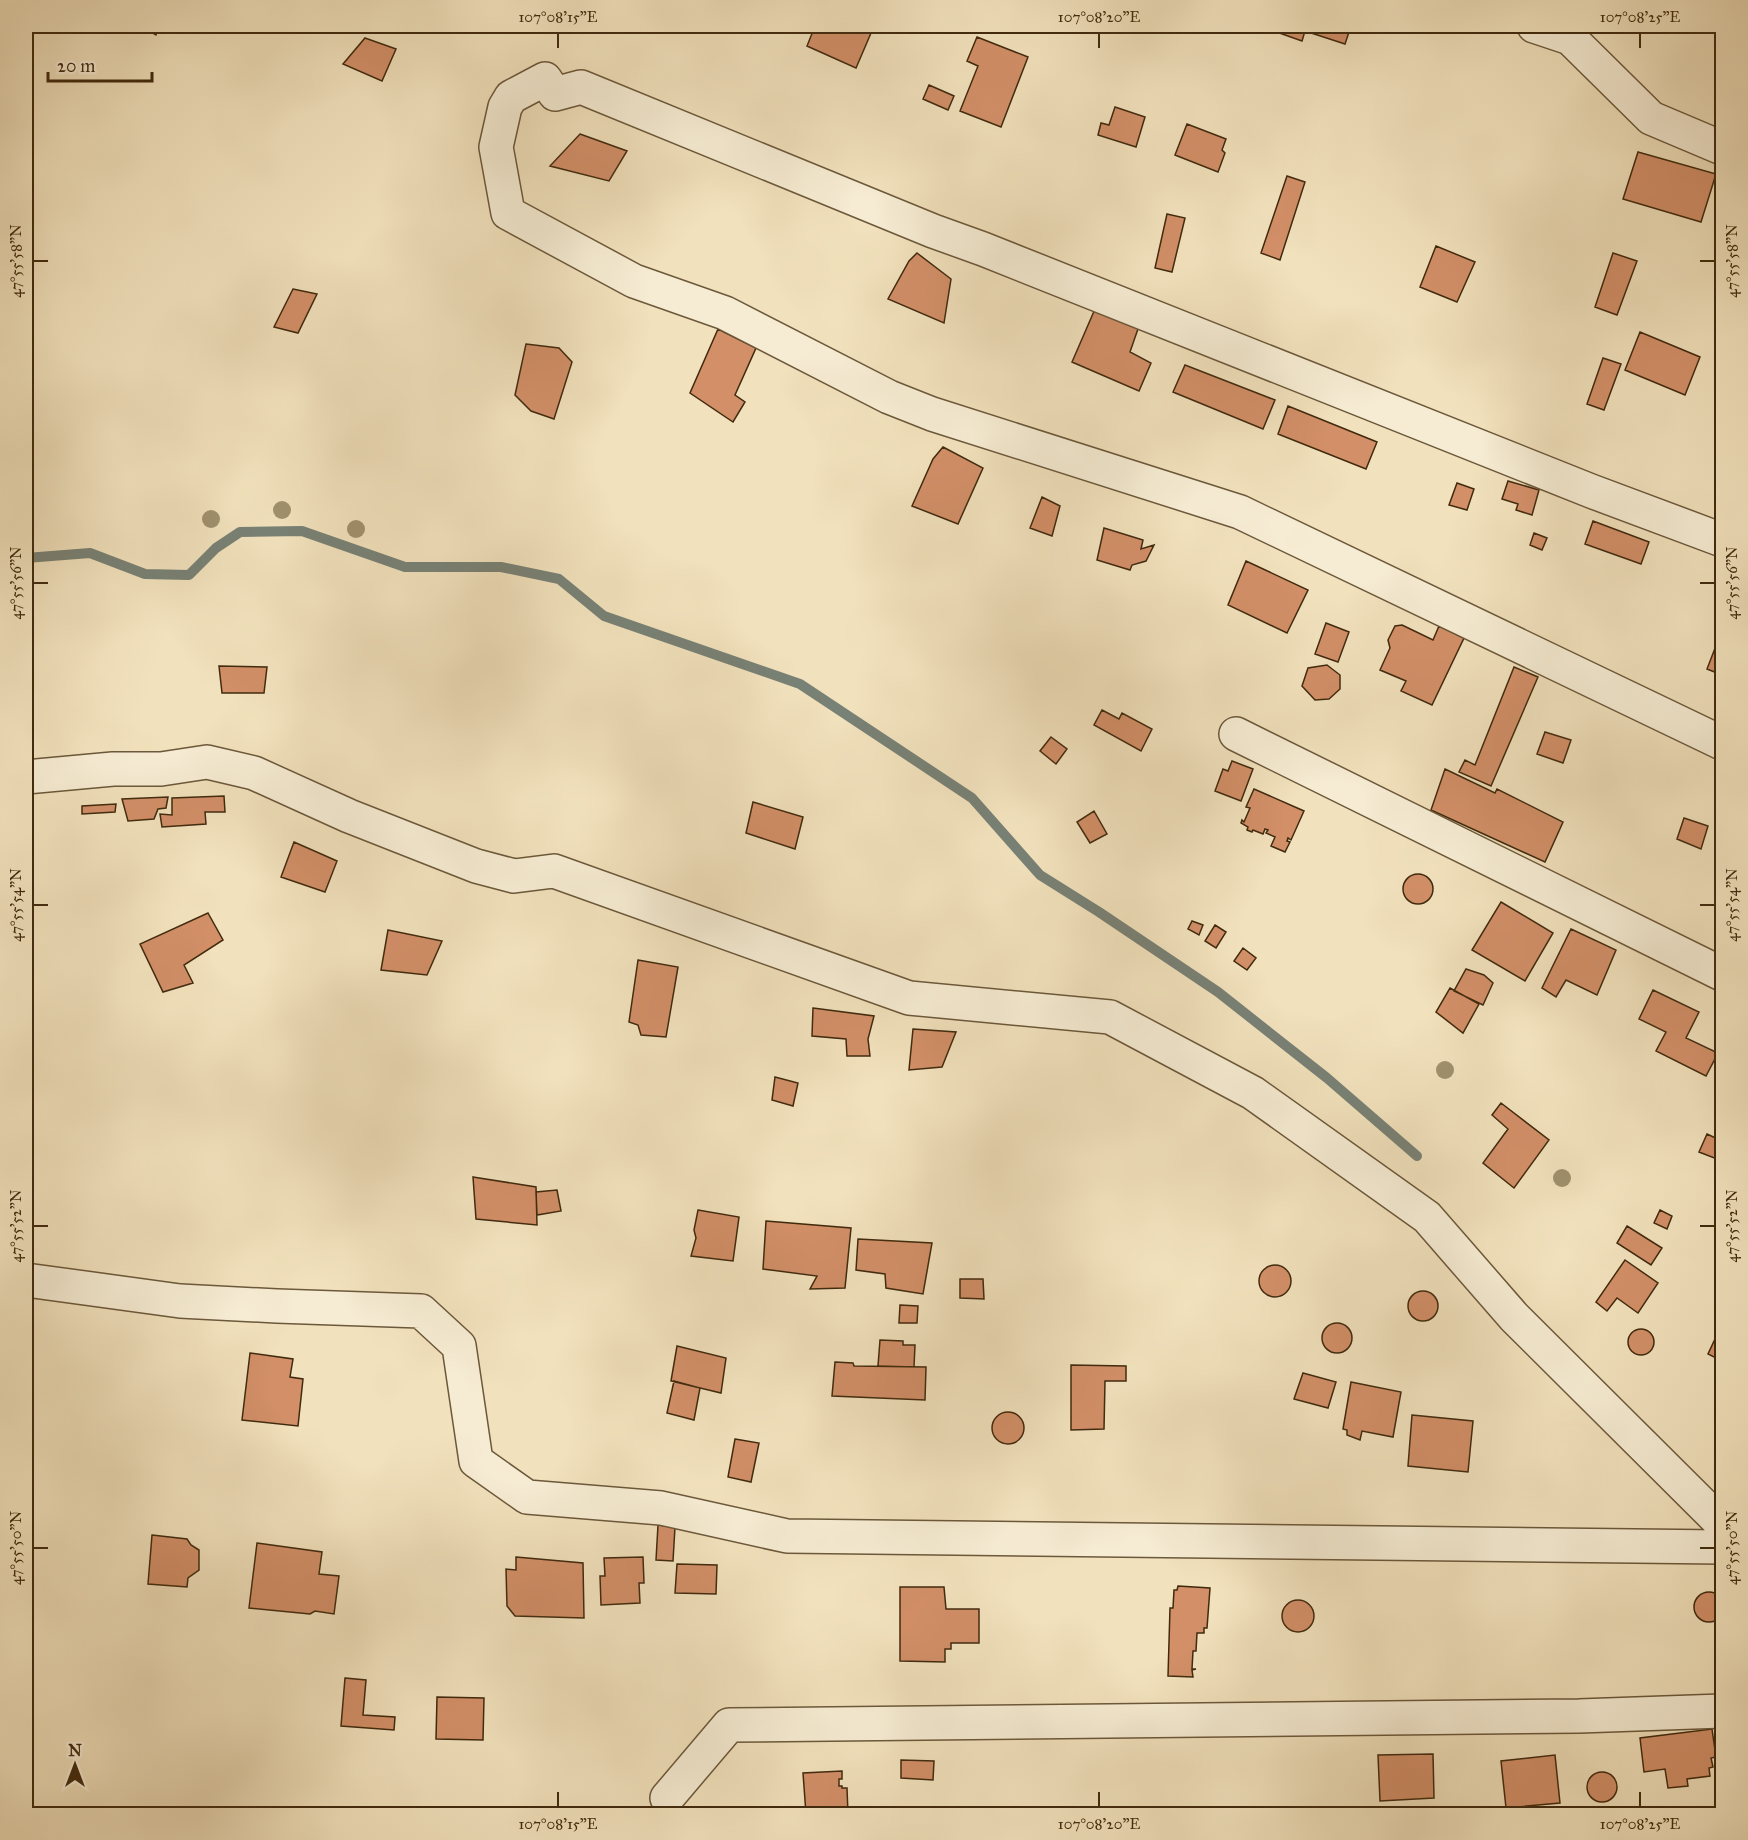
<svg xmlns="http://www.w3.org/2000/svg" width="1748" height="1840" font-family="'IM FELL Great Primer',serif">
	<rect width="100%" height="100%" fill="#f1e1bc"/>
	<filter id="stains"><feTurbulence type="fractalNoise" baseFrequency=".00333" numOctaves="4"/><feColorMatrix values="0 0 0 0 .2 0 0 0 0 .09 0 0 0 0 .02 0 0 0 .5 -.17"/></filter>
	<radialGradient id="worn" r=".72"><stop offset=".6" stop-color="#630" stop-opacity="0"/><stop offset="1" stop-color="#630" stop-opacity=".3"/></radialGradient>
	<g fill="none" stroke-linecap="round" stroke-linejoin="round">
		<path stroke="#788175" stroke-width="10" d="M26 558 90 553 145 574 189 575 216 548 240 532 302 531 405 567H501L559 579 604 616 800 684 972 798 1040 875 1099 912 1218 992 1327 1078 1417 1156"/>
	</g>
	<path fill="#d28f68" stroke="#402a0e" stroke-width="1.5" d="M140 26H159L156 35Z
		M815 26H874L856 68 807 46Z
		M1273 26H1351L1345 44 1305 31 1302 41 1271 30Z
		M977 37 1028 57 1001 127 960 111 978 66 967 61Z
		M365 38 396 49 382 81 343 64Z
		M929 85 954 96 948 110 923 99Z
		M1115 107 1145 117 1136 147 1098 135 1101 123 1109 125Z
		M1187 124 1226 139 1222 150 1225 153 1218 172 1175 155Z
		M580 134 627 151 609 181 550 166Z
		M1638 152 1716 174 1701 222 1623 199Z
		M1287 176 1305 182 1280 260 1261 253Z
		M1167 214 1185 218 1172 272 1155 268Z
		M1436 246 1475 262 1457 302 1420 287Z
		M917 253 951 279 944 323 888 299 909 261Z
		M1613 253 1637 261 1617 315 1595 307Z
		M293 289 317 294 298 333 274 327Z
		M1095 309 1139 326 1130 352 1151 363 1139 391 1072 362Z
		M718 329 756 348 735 395 745 402 733 422 690 393Z
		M1640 332 1700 357 1685 395 1625 370Z
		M526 344 559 348 572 362 554 419 531 411 515 395Z
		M1603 358 1621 364 1604 410 1587 404Z
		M1185 365 1275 400 1263 429 1173 392Z
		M1288 406 1377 442 1366 469 1278 434Z
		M943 447 983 468 958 524 912 506 933 459Z
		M1508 481 1539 490 1532 515 1516 510 1518 504 1502 499Z
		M1457 483 1474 489 1467 510 1449 505Z
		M1042 497 1060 506 1052 536 1030 528Z
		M1593 521 1649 542 1641 564 1585 544Z
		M1104 528 1143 540 1141 549 1154 545 1146 561 1132 565 1130 570 1097 560Z
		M1534 533 1547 538 1542 550 1530 545Z
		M1246 561 1308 590 1287 633 1228 605Z
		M1326 623 1349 632 1338 662 1315 654Z
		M1402 625 1433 640 1439 626 1464 638 1432 705 1401 691 1406 681 1380 670 1390 648 1388 640 1395 626Z
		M1722 630V675L1707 669Z
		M1327 665 1340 675V689L1329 699 1315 700 1302 686 1308 668Z
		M219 666 267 667 264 693H222Z
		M1514 667 1538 677 1491 786 1459 772 1465 760 1475 765Z
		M1102 710 1119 719 1122 713 1152 729 1141 751 1094 725Z
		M1545 732 1571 740 1563 763 1537 754Z
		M1051 737 1067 749 1056 764 1040 751Z
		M1232 761 1253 769 1241 801 1215 791 1223 769 1228 771Z
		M1445 769 1495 793 1497 789 1563 822 1545 862 1431 810Z
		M1254 789 1304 811 1291 840 1288 838 1287 841 1290 842 1285 852 1271 846 1275 837 1266 833 1268 830 1265 829 1263 834 1253 830 1252 832 1247 830 1248 827 1241 823 1242 820 1244 822 1250 808 1246 807Z
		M224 796 225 812H205L206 824 162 827 160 814 172 815V798Z
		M168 797 166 808 158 809 154 819 128 821 122 799Z
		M753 802 803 817 795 849 746 833Z
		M116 804 115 812 82 814V806Z
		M1094 811 1107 834 1090 843 1077 822Z
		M1684 818 1708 826 1701 849 1677 839Z
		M294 842 337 861 325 892 281 877Z
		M1403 889a15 15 0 1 1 30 0a15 15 0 1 1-30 0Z
		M1501 902 1553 933 1525 981 1472 950Z
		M208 913 223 940 184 965 193 983 163 992 140 944Z
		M1192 921 1203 925 1199 935 1188 929Z
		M1215 925 1226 932 1216 948 1205 941Z
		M1571 929 1616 950 1597 995 1566 980 1556 997 1542 988Z
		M388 930 442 941 427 975 381 970Z
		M1243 948 1256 958 1247 970 1234 961Z
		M638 960 678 967 666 1037 641 1035 638 1025 629 1022Z
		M1466 969 1484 975 1493 983 1483 1005 1454 991Z
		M1450 988 1479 1004 1463 1033 1436 1012Z
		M1653 990 1699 1012 1686 1038 1718 1053 1706 1076 1656 1051 1666 1032 1639 1019Z
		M813 1008 874 1016 868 1039 870 1056H847L846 1039 812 1036Z
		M913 1029 956 1032 942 1067 909 1070Z
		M775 1077 798 1083 793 1106 772 1100Z
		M1501 1103 1549 1140 1514 1188 1483 1163 1508 1129 1492 1115Z
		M1707 1134 1722 1141V1161L1699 1152Z
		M473 1177 536 1187 537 1225 476 1219Z
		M557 1190 561 1211 537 1215 536 1192Z
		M698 1210 739 1217 733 1261 691 1256 696 1238 694 1230Z
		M1660 1210 1672 1216 1667 1229 1654 1223Z
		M766 1221 851 1228 845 1288 810 1289 817 1276 763 1269Z
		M1627 1226 1662 1248 1651 1265 1617 1243Z
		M858 1239 932 1243 923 1294 886 1288 885 1274 856 1270Z
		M1625 1260 1658 1283 1638 1313 1617 1298 1607 1311 1596 1302Z
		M1259 1281a16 16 0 1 1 32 0a16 16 0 1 1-32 0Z
		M960 1279H983L984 1299 960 1298Z
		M1408 1306a15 15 0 1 1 30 0a15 15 0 1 1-30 0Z
		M900 1305 918 1306 917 1323H899Z
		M1322 1338a15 15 0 1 1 30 0a15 15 0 1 1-30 0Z
		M1722 1324V1361L1708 1354Z
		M1628 1342a13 13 0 1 1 26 0a13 13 0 1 1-26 0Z
		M880 1340 903 1341V1345H915L914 1367 878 1366Z
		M677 1346 726 1358 721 1393 671 1381Z
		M250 1353 293 1359 290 1377 303 1379 298 1426 242 1420Z
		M835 1362 853 1363 854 1366 926 1367 925 1400 832 1396Z
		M1071 1365 1126 1366V1381H1105L1104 1429 1071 1430Z
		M1303 1373 1336 1382 1328 1408 1294 1399Z
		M674 1381 700 1388 694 1420 667 1413Z
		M1351 1382 1401 1392 1393 1437 1362 1431 1360 1440 1347 1435V1430L1343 1429Z
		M992 1428a16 16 0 1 1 32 0a16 16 0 1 1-32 0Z
		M1412 1415 1473 1421 1468 1472 1408 1466Z
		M735 1439 759 1443 751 1482 728 1477Z
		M658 1525 675 1527 673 1561 656 1560Z
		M152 1535 187 1539 191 1545 199 1550V1570L188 1578 187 1587 148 1584Z
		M257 1543 322 1552 319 1574 339 1576 334 1614 315 1611 310 1614 249 1608Z
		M516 1557 583 1563 584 1618 515 1616 507 1606 506 1569 516 1570Z
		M643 1557 644 1583H639L640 1603 601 1605 600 1576H605L604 1558Z
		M677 1564 717 1565 716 1594 675 1593Z
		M1178 1586 1210 1588 1207 1628H1204V1633H1197L1196 1651H1193L1192 1669H1196L1192 1670 1193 1677 1168 1676 1170 1608H1173L1174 1590H1177Z
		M900 1587H944L946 1609H979V1643H951V1649H945V1662L900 1661Z
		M1694 1607a15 15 0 1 1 30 0a15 15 0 1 1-30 0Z
		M1282 1616a16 16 0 1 1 32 0a16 16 0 1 1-32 0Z
		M345 1678 366 1680 363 1715 395 1717 394 1730 341 1726Z
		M437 1697 484 1698 483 1740 436 1739Z
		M1712 1729 1716 1757 1711 1758 1713 1767 1709 1768 1710 1776 1687 1779 1688 1786 1668 1788 1665 1769 1644 1772 1640 1738Z
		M1433 1754 1434 1798 1380 1801 1378 1755Z
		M1555 1755 1560 1803 1506 1808 1501 1761Z
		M901 1760 934 1761 933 1780 901 1778Z
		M842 1771V1779H839V1786H842V1788H847L848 1814H806L803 1773Z
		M1587 1787a15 15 0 1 1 30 0a15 15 0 1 1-30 0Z"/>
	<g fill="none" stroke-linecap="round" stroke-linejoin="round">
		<g stroke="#6c583a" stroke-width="36">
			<path id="minor" d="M1534 26 1570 38 1651 118 1722 148
				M1722 540 1591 491 983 249 933 231 581 87 555 94 545 79 511 97 505 107 496 147 508 213 634 281 725 313 889 397 932 414 1240 512 1722 743
				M1236 734 1722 974
				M26 777 113 769H161L207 762 254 773 349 816 476 866 514 876 554 871 909 998 1110 1017 1253 1093 1427 1217 1514 1317 1722 1524
				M26 1280 180 1301 277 1306 421 1311 459 1346 476 1461 527 1497 661 1508 787 1536 1722 1547
				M667 1798 729 1725 1579 1716 1722 1711"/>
		</g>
		<use href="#minor" stroke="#f6ecd3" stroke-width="33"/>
	</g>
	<g fill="#a0916e">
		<circle cx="282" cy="510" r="9"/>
		<circle cx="211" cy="519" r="9"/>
		<circle cx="356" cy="529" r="9"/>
		<circle cx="1445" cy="1070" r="9"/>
		<circle cx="1562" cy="1178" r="9"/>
	</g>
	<path fill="none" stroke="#402a0e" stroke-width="2" d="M558 33V48M1099 33V48M1640 33V48M33 261H48M1700 261H1715M33 583H48M1700 583H1715M33 905H48M1700 905H1715M33 1226H48M1700 1226H1715M33 1548H48M1700 1548H1715M558 1792V1807M1099 1792V1807M1640 1792V1807"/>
	<rect width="1748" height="1840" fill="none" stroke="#f1e1bc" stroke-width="66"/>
	<g transform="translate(75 1765)" stroke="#f6ecd3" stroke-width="4.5" paint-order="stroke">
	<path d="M0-4.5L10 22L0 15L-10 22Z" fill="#402a0e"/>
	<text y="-9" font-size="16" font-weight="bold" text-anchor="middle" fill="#402a0e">N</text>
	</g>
	<path d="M48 72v9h104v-9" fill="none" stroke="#402a0e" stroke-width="3"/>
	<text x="57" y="72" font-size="18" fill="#402a0e" stroke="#f6ecd3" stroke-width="4.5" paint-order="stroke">20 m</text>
	<rect x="33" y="33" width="1682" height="1774" fill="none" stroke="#402a0e" stroke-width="2"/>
	<g font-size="15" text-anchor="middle" fill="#402a0e">
		<text x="558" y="22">107°08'15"E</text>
		<text x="1099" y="22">107°08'20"E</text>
		<text x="1640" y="22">107°08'25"E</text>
		<text transform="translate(16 261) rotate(-90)" y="5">47°55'58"N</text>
		<text transform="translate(1732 261) rotate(-90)" y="5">47°55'58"N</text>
		<text transform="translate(16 583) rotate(-90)" y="5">47°55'56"N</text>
		<text transform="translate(1732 583) rotate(-90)" y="5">47°55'56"N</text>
		<text transform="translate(16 905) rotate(-90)" y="5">47°55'54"N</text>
		<text transform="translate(1732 905) rotate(-90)" y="5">47°55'54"N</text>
		<text transform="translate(16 1226) rotate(-90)" y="5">47°55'52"N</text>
		<text transform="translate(1732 1226) rotate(-90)" y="5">47°55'52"N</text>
		<text transform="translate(16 1548) rotate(-90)" y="5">47°55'50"N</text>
		<text transform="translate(1732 1548) rotate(-90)" y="5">47°55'50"N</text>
		<text x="558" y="1829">107°08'15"E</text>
		<text x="1099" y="1829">107°08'20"E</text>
		<text x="1640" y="1829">107°08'25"E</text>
	</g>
	<rect width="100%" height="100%" filter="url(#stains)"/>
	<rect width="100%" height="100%" fill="url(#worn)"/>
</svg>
